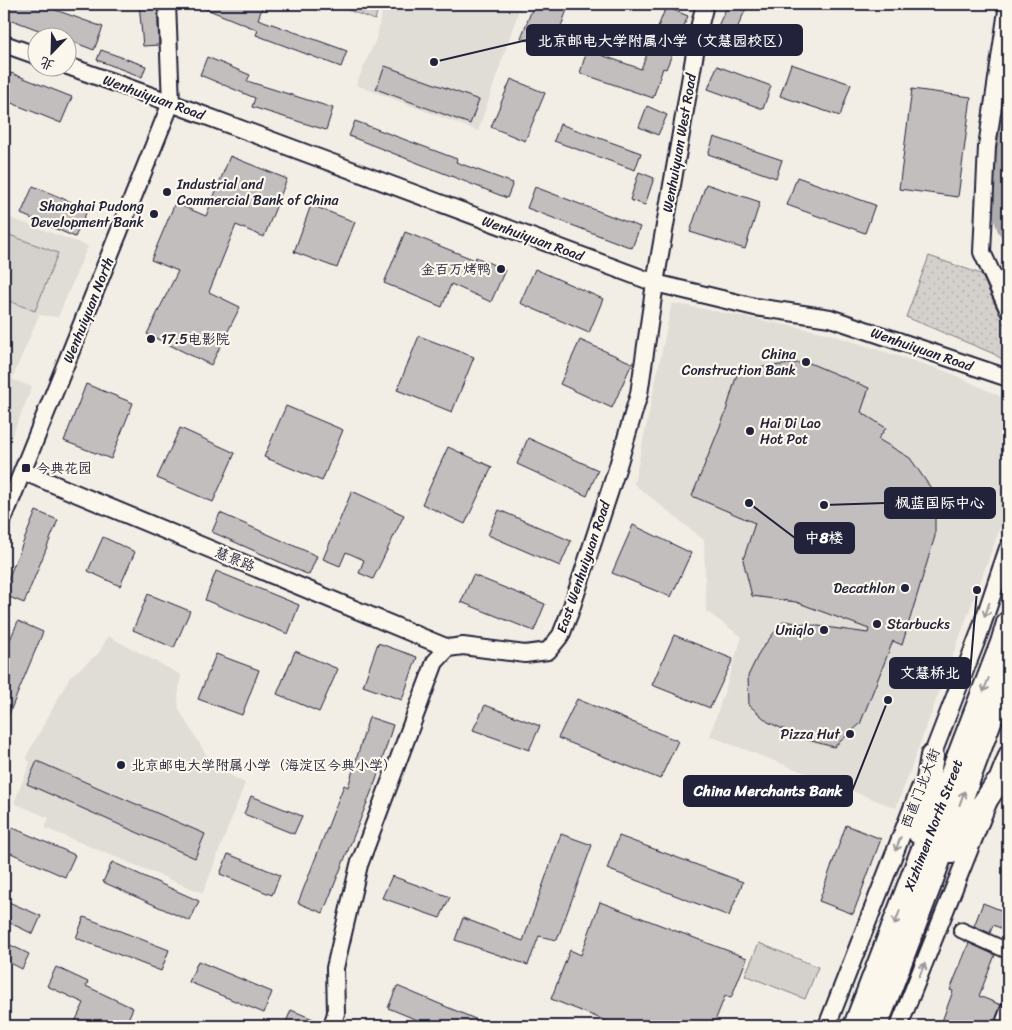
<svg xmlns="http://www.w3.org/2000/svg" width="1012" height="1030" font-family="Sriracha,'LXGW WenKai TC',sans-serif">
	<defs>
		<pattern id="grass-dots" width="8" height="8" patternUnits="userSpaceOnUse" patternTransform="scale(1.25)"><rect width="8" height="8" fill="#d4d1cc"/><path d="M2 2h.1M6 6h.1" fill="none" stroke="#b6b3b0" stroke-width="1.8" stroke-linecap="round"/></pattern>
	</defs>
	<rect width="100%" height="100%" fill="#f2eee5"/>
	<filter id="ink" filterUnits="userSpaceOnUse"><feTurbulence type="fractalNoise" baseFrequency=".02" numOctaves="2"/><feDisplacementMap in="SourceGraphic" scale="10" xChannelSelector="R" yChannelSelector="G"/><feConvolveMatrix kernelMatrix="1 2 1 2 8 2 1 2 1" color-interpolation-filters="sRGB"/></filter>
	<g filter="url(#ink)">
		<path fill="#e0dcd6" d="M384 4H521L478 131 356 85 376 39Z
			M4 216 88 246 58 317 39 315 12 379 32 387 4 455Z
			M672 303 823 332 948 372 1008 400V495L999 531 896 808 710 736 742 637 706 611 704 540 634 484Z
			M108 636 181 675 178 697 179 710 213 766 245 783 203 893 45 828 49 818 14 803 30 763 26 757 70 677 99 653Z"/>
		<path fill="url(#grass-dots)" stroke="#7b7a84" d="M332 4H379L375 20Z
			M929 256 981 274 1008 333 1007 362 992 353 906 317Z"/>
		<path fill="#d4d1cc" stroke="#7b7a84" d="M4 233 58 253 35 311 4 299Z
			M759 943 818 967 805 999 745 975Z"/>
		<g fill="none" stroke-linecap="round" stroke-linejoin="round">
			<path stroke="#aeabad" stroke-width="22" d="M1008 126 999 201 1008 227"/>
		</g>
		<path fill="#c2bebe" stroke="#22223b" d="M4 4H39L103 27 94 50 68 40V38H60L4 17Z
			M139 4H157L159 45 143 46Z
			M194 4H257L263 6 258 19 347 51 341 67 256 35 258 30Z
			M534 4H569L553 49 521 38Z
			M728 4H748L735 33 718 26Z
			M666 7 688 16 666 69 663 68 653 98 580 73 587 50 641 69Z
			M101 50 146 66 142 77 97 60Z
			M207 57 250 75 247 81 333 108 326 130 252 107 255 98 200 75Z
			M791 64 851 84 840 116 780 96Z
			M385 66 479 100 470 124 376 89Z
			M717 66 771 86 763 109 708 89Z
			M11 73 72 97 61 123 4 100V91Z
			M511 79 545 93 525 141 491 127Z
			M912 89 971 97 958 197 899 189Z
			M647 106 667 115 658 135 639 127Z
			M355 121 457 159 456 162 513 183 507 198 349 136Z
			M560 124 641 153 635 170 554 141Z
			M714 137 782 160 776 178 708 154Z
			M230 156 287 179 264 237 236 225 209 292 240 307 211 365 147 334 178 271 151 260 175 203 206 216Z
			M639 172 654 178 645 205 630 200Z
			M797 177 875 205 865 233 787 205Z
			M706 184 760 202 745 249 690 232Z
			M33 186 88 209 75 237 21 214Z
			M535 187 640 227 632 248 527 208Z
			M311 205 355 222 337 268 294 252Z
			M405 232 475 260 476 257 505 270 491 302 451 284 442 307 384 283Z
			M535 269 603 299 589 333 520 303Z
			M419 336 474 357 452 412 397 390Z
			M580 340 632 363 612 408 560 384Z
			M807 362 869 388 861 412 886 428 878 439 910 458 935 494V536L902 645 893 641 860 724 834 747 804 739 768 722 749 705 748 676 760 651 783 621 868 633 869 629 796 602 752 596 743 560 755 523 692 496 725 414 737 374 763 367Z
			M86 384 133 403 111 459 64 441Z
			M286 406 343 430 322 481 264 457Z
			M180 428 235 453 213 502 157 478Z
			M528 438 598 470 587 496 517 464Z
			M448 447 492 467 465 524 422 504Z
			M352 491 404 515 373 579 359 573 364 560 346 552 340 566 323 559Z
			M499 510 571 541 560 566 488 535Z
			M36 511 58 520 24 603 4 595V589Z
			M220 513 317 556 309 575 212 532Z
			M633 525 691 553 671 597 612 573Z
			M103 537 135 552 120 586 88 571Z
			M216 571 299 605 288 634 205 600Z
			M473 575 545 604 534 631 461 602Z
			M148 594 190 611 174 648 133 630Z
			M18 621 43 632 4 726V654Z
			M674 635 733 659 710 708 652 685Z
			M378 643 417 657 402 700 363 686Z
			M295 651 338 669 319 712 277 694Z
			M216 654 259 670 242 715 198 699Z
			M577 699 678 741 660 779 558 738Z
			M485 705 540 726 529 750 473 730Z
			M369 717 393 725 376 780 323 913 298 903 344 785 348 787Z
			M37 761 205 834 195 858 27 784Z
			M251 796 302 816 294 834 244 814Z
			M4 824 75 855 65 877 4 850Z
			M846 825 881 839 853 914 819 901Z
			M561 834 592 845 557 940 539 936 528 965 455 940 463 918 523 941Z
			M619 836 743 882 729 916 607 869Z
			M228 854 280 875 272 895 220 874Z
			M112 862 199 901 190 921 103 882Z
			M392 876 450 897 440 918 382 898Z
			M4 900 41 916 33 934 4 920Z
			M600 902 747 958 731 998 725 996 713 1026H619L551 999 570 950 581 955Z
			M983 903 1008 913V931L993 925 990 933 974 926Z
			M84 917 169 950 161 971 76 938Z
			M4 942 29 954 22 969 4 960Z
			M969 943 995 955 979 996 1001 1005 993 1026H982L962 1019 959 1026H947L941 1024 953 991 950 990Z
			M198 961 272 992 264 1013 189 982Z
			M56 967 88 982 86 986 133 1008 125 1026H73L84 1003 47 986Z
			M397 986 492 1026H432L388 1008Z
			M291 1010 323 1023 322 1026H296L286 1022Z"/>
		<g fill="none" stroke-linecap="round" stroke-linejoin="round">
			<g stroke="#22223b" stroke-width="18">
				<path id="minor" d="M961 930 1008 951
					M1002 1026 1008 1010"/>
			</g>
			<g stroke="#22223b" stroke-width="20">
				<path id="tertiary" d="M1008 4 987 147 982 252 1008 309
					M4 44 38 56
					M68 66 171 103 655 283 755 307 830 318 1008 378
					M22 471 448 648
					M4 517 171 103 167 4
					M928 766 979 634 1008 548
					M332 1026 336 1013 335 968 359 865 435 662 448 648 463 646 525 654 548 651 561 635 570 612 617 469 639 394 655 283 700 24 705 4
					M827 1026 920 788
					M899 1026 1008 753"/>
			</g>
			<g stroke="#22223b" stroke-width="26">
				<path id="trunk" d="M919 833 932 756
					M951 852 996 785
					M855 1026 1002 643 1008 623
					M876 1026 931 882 1008 672"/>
			</g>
			<use href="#minor" stroke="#fbf7ec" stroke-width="14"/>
			<use href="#tertiary" stroke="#fbf7ec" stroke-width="16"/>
			<use href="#trunk" stroke="#fbf7ec" stroke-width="22"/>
		</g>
		<defs><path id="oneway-shaft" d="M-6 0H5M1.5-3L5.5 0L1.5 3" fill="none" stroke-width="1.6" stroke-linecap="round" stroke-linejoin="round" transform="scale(1.25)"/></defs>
		<g stroke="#99979c">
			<use href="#oneway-shaft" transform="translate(987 610) rotate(108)"/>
			<use href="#oneway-shaft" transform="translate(986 685) rotate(111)"/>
			<use href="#oneway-shaft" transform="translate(962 798) rotate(-70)"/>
			<use href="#oneway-shaft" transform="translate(898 844) rotate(111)"/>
			<use href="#oneway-shaft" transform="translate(897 918) rotate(111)"/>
			<use href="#oneway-shaft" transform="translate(922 970) rotate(-68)"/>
		</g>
	</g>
	<g fill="#22223b" stroke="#fbf7ec" stroke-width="2">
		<circle cx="167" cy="192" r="5"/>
		<circle cx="154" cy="214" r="5"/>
		<circle cx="501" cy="269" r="5"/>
		<circle cx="151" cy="339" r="5"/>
		<circle cx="806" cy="362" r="5"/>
		<circle cx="750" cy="431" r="5"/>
		<rect x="21" y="463" width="10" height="10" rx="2.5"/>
		<circle cx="905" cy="588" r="5"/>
		<circle cx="877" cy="624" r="5"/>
		<circle cx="824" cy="630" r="5"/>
		<circle cx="850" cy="734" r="5"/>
		<circle cx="121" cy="765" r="5"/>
	</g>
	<g text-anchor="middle" stroke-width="4.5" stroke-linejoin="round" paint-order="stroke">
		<g font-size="14" fill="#22223b" stroke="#fbf7ec">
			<text transform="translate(154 97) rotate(20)" y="5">Wenhuiyuan Road</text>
			<text transform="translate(679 143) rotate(-80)" y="5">Wenhuiyuan West Road</text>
			<text transform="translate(533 238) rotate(20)" y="5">Wenhuiyuan Road</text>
			<text transform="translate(88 310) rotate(-68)" y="5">Wenhuiyuan North</text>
			<text transform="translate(922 349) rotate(19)" y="5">Wenhuiyuan Road</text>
			<text transform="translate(235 559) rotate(22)" y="5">慧景路</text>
			<text transform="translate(583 567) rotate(-71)" y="5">East Wenhuiyuan Road</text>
			<text transform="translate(920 788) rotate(-69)" y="5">西直门北大街</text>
			<text transform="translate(933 825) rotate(-69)" y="5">Xizhimen North Street</text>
		</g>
		<g font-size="14" fill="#22223b" stroke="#fbf7ec" text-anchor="start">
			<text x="177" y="189">Industrial and<tspan x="177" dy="16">Commercial Bank of China</tspan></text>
			<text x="144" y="211" text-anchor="end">Shanghai Pudong<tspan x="144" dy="16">Development Bank</tspan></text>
			<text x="491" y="274" text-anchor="end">金百万烤鸭</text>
			<text x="161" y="344">17.5电影院</text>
			<text x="796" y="359" text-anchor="end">China<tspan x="796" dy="16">Construction Bank</tspan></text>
			<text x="760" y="428">Hai Di Lao<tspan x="760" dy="16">Hot Pot</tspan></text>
			<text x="36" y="473">今典花园</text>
			<text x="895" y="593" text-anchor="end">Decathlon</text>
			<text x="887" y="629">Starbucks</text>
			<text x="814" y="635" text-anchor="end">Uniqlo</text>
			<text x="840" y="739" text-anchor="end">Pizza Hut</text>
			<text x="131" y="770">北京邮电大学附属小学（海淀区今典小学）</text>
		</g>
	</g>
	<path fill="none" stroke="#22223b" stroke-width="2" d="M434 62L527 40M824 505L885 503M749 503L795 538M977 590L970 673M888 700L852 791"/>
	<g fill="#22223b" stroke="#fbf7ec" stroke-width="2">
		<circle cx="434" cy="62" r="5"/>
		<circle cx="824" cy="505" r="5"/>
		<circle cx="749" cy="503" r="5"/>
		<circle cx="977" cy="590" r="5"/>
		<circle cx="888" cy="700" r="5"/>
	</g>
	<g fill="#22223b" stroke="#22223b" stroke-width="2">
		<rect x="527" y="25" width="275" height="30" rx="5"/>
		<rect x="885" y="488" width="110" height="30" rx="5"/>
		<rect x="795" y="523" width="59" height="30" rx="5"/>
		<rect x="890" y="658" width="80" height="30" rx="5"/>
		<rect x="684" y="776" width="168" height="30" rx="5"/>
	</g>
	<g font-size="15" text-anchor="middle" font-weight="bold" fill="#fff">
		<text x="665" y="46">北京邮电大学附属小学（文慧园校区）</text>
		<text x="940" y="508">枫蓝国际中心</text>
		<text x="824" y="543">中8楼</text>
		<text x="930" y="678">文慧桥北</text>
		<text x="768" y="796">China Merchants Bank</text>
	</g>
	<rect width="1012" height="1030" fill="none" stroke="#fbf7ec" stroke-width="20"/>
	<rect x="10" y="10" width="992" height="1010" fill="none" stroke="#22223b" stroke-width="2" filter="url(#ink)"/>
	<g transform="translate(52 52) rotate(203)"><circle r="24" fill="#fbf7ec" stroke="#a4a2a5"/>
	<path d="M0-4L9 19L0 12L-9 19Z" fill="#22223b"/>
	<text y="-8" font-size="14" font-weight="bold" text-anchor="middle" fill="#22223b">北</text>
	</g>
</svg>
